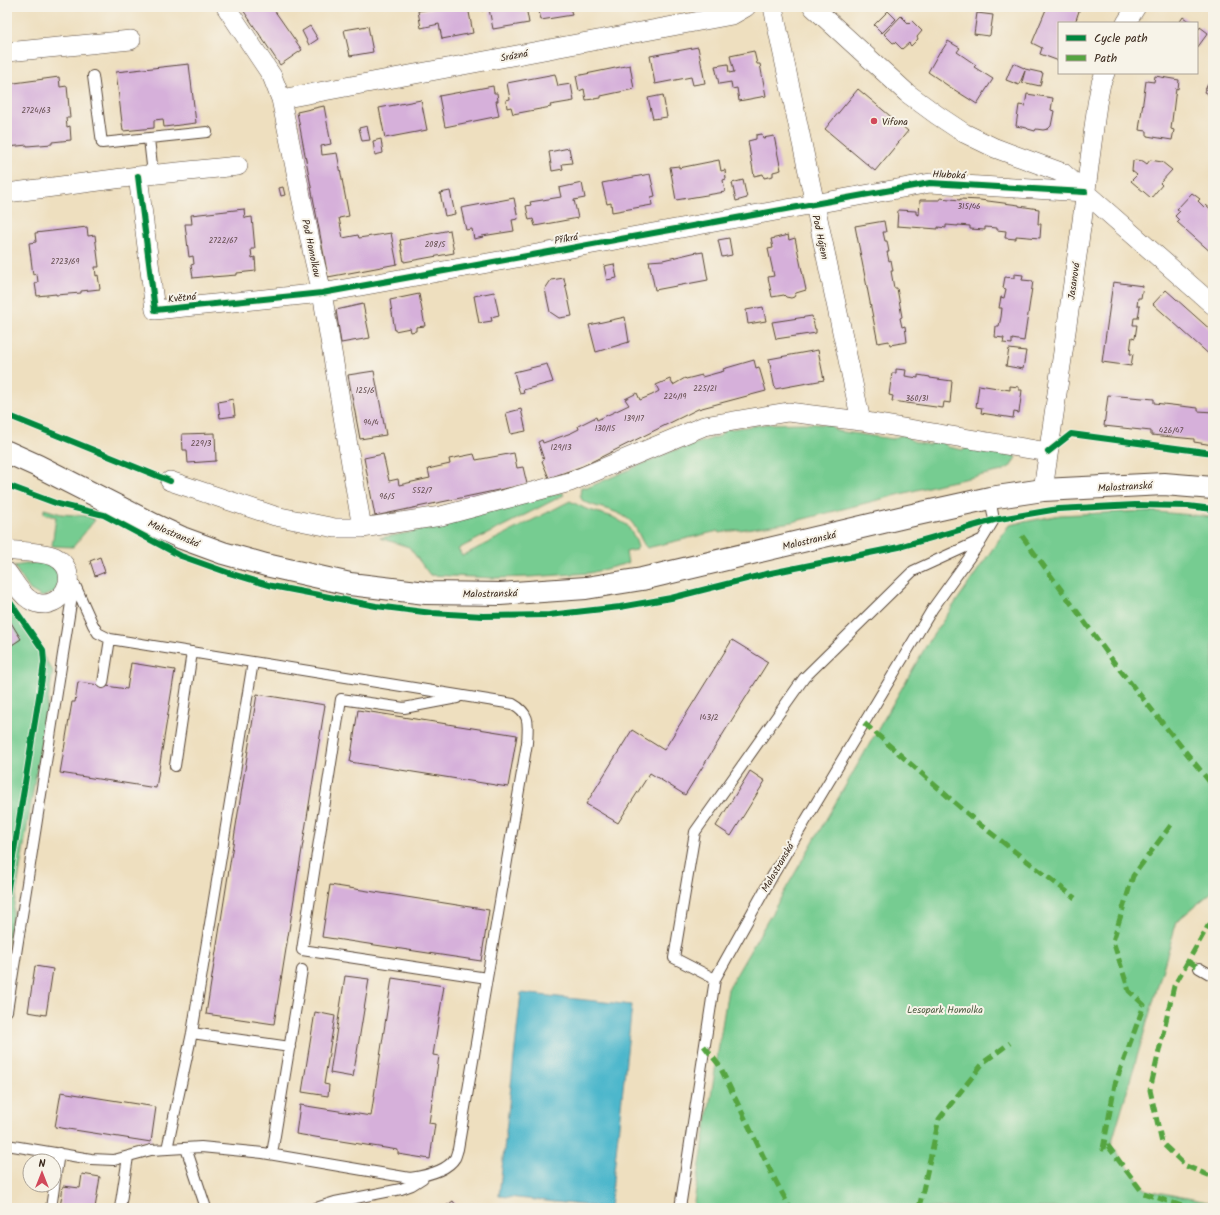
<svg xmlns="http://www.w3.org/2000/svg" width="1220" height="1215" font-family="Kalam,sans-serif">
	<rect width="100%" height="100%" fill="#f7f3e8"/>
	<filter id="ink" filterUnits="userSpaceOnUse"><feTurbulence type="fractalNoise" baseFrequency=".025" numOctaves="2"/><feDisplacementMap in="SourceGraphic" scale="8" xChannelSelector="R" yChannelSelector="G"/><feConvolveMatrix kernelMatrix="1 2 1 2 8 2 1 2 1" color-interpolation-filters="sRGB"/></filter>
	<filter id="wash" filterUnits="userSpaceOnUse"><feTurbulence type="fractalNoise" baseFrequency=".012" numOctaves="4" result="noise"/><feDisplacementMap in="SourceGraphic" scale="16" xChannelSelector="R" yChannelSelector="G"/><feGaussianBlur stdDeviation="0.9" result="paint"/><feColorMatrix in="noise" values="0 0 0 0 0 0 0 0 0 0 0 0 0 0 0 0 0 1.4 0 .05"/><feComposite in="paint" operator="in"/></filter>
	<g filter="url(#wash)">
		<rect width="100%" height="100%" fill="#eedfbf"/>
		<path fill="#76cc91" stroke="#587b58" d="M803 423 830 425 837 431 893 439C909 430 904 439 916 442 920 444 925 444 929 445L937 440 942 441 948 447 963 450 971 445 1012 454 1016 457 1011 466 1002 471 940 484 792 522 719 533 718 531 647 548C641 543 637 525 628 519 614 508 596 509 582 500L580 495 581 487H589L670 452 720 436 724 430 766 424Z
			M562 492 564 495 458 549 462 556 570 501 586 509 613 517 627 525 635 538 638 547 636 550 626 552 628 563 590 573 529 577 494 578 430 575 409 547 380 538 412 532Z
			M44 509 61 514 87 516 95 520 73 547 52 546 56 517 44 514Z
			M1147 511 1213 517V891L1177 921 1111 1145 1146 1190 1213 1203V1208H693L728 989 929 641 1009 525 1060 515Z
			M39 562H46L57 568 61 580 55 592 42 597 30 590 14 566Z
			M7 604 53 671 7 948Z"/>
		<path fill="#4eb7cc" stroke="#447075" d="M521 993 632 1005 610 1208 499 1196Z"/>
		<g id="blocks">
			<path fill="#d6b0da" d="M241 7H272L302 50 280 65Z
				M436 7H468L473 33 442 39 439 24 421 28 418 11 436 8Z
				M481 7H526L529 23 493 29 489 9 482 11Z
				M538 7H570L572 15 541 20Z
				M589 7H607V8L590 11Z
				M1047 7H1077L1080 8 1075 23H1059V61L1040 54 1042 48 1032 43Z
				M888 11 896 19 882 33 874 25Z
				M977 13 993 15 990 35 989 36 974 34Z
				M901 16 909 24 912 21 922 31 917 37 918 39 911 46 909 43 902 49 895 42 893 43 884 34Z
				M1183 17 1191 23H1179Z
				M310 26 318 39 309 45 302 31Z
				M368 26 373 52 350 56 344 30Z
				M1197 27 1199 29 1200 27 1208 33 1197 48Z
				M948 41 960 48 957 52 976 65 974 67 993 79 977 104 950 87 928 72 940 51 941 52Z
				M698 47 705 83 693 85 691 77 655 84 650 56Z
				M754 51 757 64H760L766 96 739 101 737 88 732 89 731 82 719 84 715 66 728 64 729 73 734 72 730 56Z
				M1013 63 1024 68 1025 69 1043 73 1040 86 1022 82 1025 71 1019 85 1006 80Z
				M189 64 196 123 164 127 163 119 154 120V128L123 131 116 72Z
				M630 65 634 89 601 96V98L586 100 584 89 579 91 576 76Z
				M555 74 558 86 571 84 574 101 550 105 551 107 513 114 511 107 507 108 506 100 510 99 507 83Z
				M1155 76 1179 80 1178 89 1176 88 1171 129 1174 130 1172 140 1147 136V131L1139 130 1146 81 1154 82Z
				M59 77 60 87 67 86 70 118H66L67 127 70 126 71 140 52 142V144L27 146V145L8 147 7 134 9 133 8 125H7V84Z
				M1208 84 1213 87V97L1204 92Z
				M493 86 494 93H497L498 101H496L499 116 445 127 439 96Z
				M858 89 908 131 875 171 825 129Z
				M1027 94 1053 98 1051 110 1054 111 1051 126 1048 129 1043 130 1036 129 1035 131 1028 129 1027 128 1016 126 1019 105 1025 106Z
				M663 95 667 117 653 119 648 98Z
				M421 100 427 130 385 138 379 108Z
				M324 106 331 144 321 146 322 155 337 153 349 216 339 218 343 238 358 235 359 238 391 233 397 264 328 277 297 112Z
				M367 126 370 140 362 141 359 128Z
				M762 134 763 138 774 136 781 170 773 172V176L764 178 763 174 754 176 748 141 756 139V135Z
				M381 139 383 153 375 155 373 141Z
				M569 148 572 163 562 164 563 169 552 171 549 152Z
				M719 160 721 171 725 170 726 179 723 180 725 192 676 200 670 167 679 166V168Z
				M1135 160 1143 161 1147 164 1150 160 1162 162 1172 170 1160 183 1162 185 1151 198 1131 181 1137 175 1132 171 1133 161Z
				M650 174 655 196 651 197 652 205 612 212 611 203 607 204 602 183Z
				M743 180 747 198 736 201 732 183Z
				M582 183 585 198 574 200 578 218 535 226 533 219 529 220 526 206 531 205 530 202 561 197 559 188Z
				M283 187 285 195 281 196 279 188Z
				M450 191 455 214 445 216 440 193Z
				M1192 193 1200 199 1198 201 1204 207 1206 205 1213 211V254L1177 222 1179 220 1175 216 1180 211 1177 209Z
				M514 198 518 219 512 220 514 231 482 236 483 237 474 239 472 229 466 230 461 208Z
				M940 198 960 200V199L980 200 1019 205V206L1039 209 1038 224H1041L1040 238 1016 236V239L1005 238 1006 231 997 230V228L985 227V230L970 229V226L958 225V226L946 225V228L938 227V229L897 226 898 210 916 211V214L919 215 920 200H940Z
				M244 209 245 218 252 217 255 249H251L252 258 255 257 256 271 237 273V275L212 277V276L193 278 191 265 194 264 193 256 189 257 185 224H192L191 215Z
				M884 221 886 232H883L885 241H887L889 252H887L889 261 891 260 893 271H891L894 288H897L902 317 900 318 902 327 905 326 907 342 890 345 889 341 878 343 855 226Z
				M87 227 88 236 95 235 99 267H95L96 276 98 275 100 289 81 291V293L56 295V294L37 296 35 283 38 282 37 274 33 275 29 243 36 242 35 233Z
				M450 230 454 253 404 262 400 240Z
				M788 235 789 240 795 238 806 290 796 293 794 297 791 298 786 297 784 295 772 297 768 277 774 276 768 249 773 248 771 239Z
				M729 238 732 255 722 257 718 240Z
				M697 252V253L703 252 708 280 655 290 649 261 663 260Z
				M614 264 617 278 607 280 604 266Z
				M1014 274 1023 275 1022 280 1033 281 1024 341 1012 339V344L1003 343 1004 338 995 337 996 326H999L1001 317 1002 308H999L1001 297 1004 298 1006 289 1003 288 1005 277 1014 278Z
				M564 278 572 316 559 318 550 312 545 289 551 280Z
				M1113 282 1143 286 1141 298H1138L1137 306H1140L1138 318H1134L1133 325H1137L1135 338 1132 337 1131 344 1130 354H1133L1131 366 1102 362Z
				M1166 290 1213 332V358L1153 304Z
				M494 292 499 315 491 317 492 321 479 323 474 296Z
				M419 294 425 326 416 327V331L411 332 410 328 395 331 390 300Z
				M363 304 370 338 341 343 336 310Z
				M763 307 766 321 748 324 746 310Z
				M812 316 815 329H816V333L776 339 772 322Z
				M625 317 629 342 596 352 589 325Z
				M1009 349 1026 351 1023 369 1006 366Z
				M818 350 824 380 775 389 769 359Z
				M754 360 756 368 759 367 766 391 698 409 583 466 549 478 542 461 544 460 538 442 542 440 543 443 571 433 579 429 578 426 596 417 597 420 629 405 625 399 637 393 640 400 652 395 659 391 656 385 670 379 673 385 685 378 686 379 702 375V377L724 371 723 369Z
				M547 364 553 382 523 390 524 393 520 394 514 372Z
				M896 369 906 370 905 376 918 378V375L930 377V378L952 381 950 403 944 402 943 408 892 401 893 396 889 395 892 373H896Z
				M374 371 386 435 360 439 348 375Z
				M979 385 1010 390V386L1019 387V390H1022L1019 413 1014 412 1013 418 981 413 982 408 976 407Z
				M1108 395 1154 399V403L1198 408V411L1213 412V445L1194 442V439L1151 435V431L1104 426Z
				M233 399 235 416 220 418 218 402Z
				M521 409 526 431 511 434 506 413Z
				M215 433 216 461 188 463 187 450H183L182 434Z
				M514 453 517 468 523 467 527 484 375 516 364 458 383 454 389 481 398 479 399 485 430 478 428 469 450 464 449 459 474 454 476 460Z
				M100 557 105 572 95 576 90 561Z
				M7 616 21 639 12 645 7 637Z
				M732 640 768 662 685 795 650 773 618 823 586 804 632 730 664 750Z
				M131 663 175 670 156 788 60 773 72 702H75L78 682 127 689Z
				M257 694 325 705 274 1024 206 1014Z
				M358 710 517 735 508 787 350 762Z
				M750 771 765 781 731 836 716 826Z
				M330 885 489 910 481 961 322 937Z
				M35 966 53 969 46 1015 28 1012Z
				M345 976 369 979 353 1077 330 1073Z
				M392 978 444 986 433 1055 439 1056 429 1123 435 1124 430 1159 398 1154V1150L296 1134 300 1105 371 1116Z
				M315 1012 335 1016 324 1084 329 1085 328 1096 302 1092Z
				M61 1092 156 1107 151 1142 55 1127Z
				M82 1174 100 1177 95 1208H60L63 1186 80 1188Z
				M453 1201 458 1208H443Z"/>
		</g>
	</g>
	<g filter="url(#ink)">
		<use href="#blocks" fill-opacity="0" stroke="#564536" stroke-width="1"/>
		<g fill="none" stroke-linecap="round" stroke-linejoin="round">
			<g stroke="#564536" stroke-width="12">
				<path id="service" d="M93 76 102 143 207 132
					M149 139 153 174
					M103 683 110 639
					M457 698 404 708 341 699 302 950 487 978
					M175 766 192 652
					M1199 968 1213 976
					M715 979 674 958 695 832 804 678 913 571 981 540
					M7 1011 74 584
					M192 1033 290 1047
					M7 1145 91 1159 114 1160 151 1150 201 1147 263 1153 410 1178C424 1176 447 1171 455 1158 456 1156 457 1152 458 1149L527 743C528 724 531 714 513 704L110 639 98 633 93 625 75 585
					M186 1148 206 1208
					M167 1149 192 1033 253 662
					M272 1154 302 970
					M51 1208 59 1153
					M120 1208 128 1157
					M316 1208 335 1202 401 1189 412 1185 423 1178
					M680 1208 715 979 773 875 933 608 982 540 994 520 990 498"/>
			</g>
			<g stroke="#564536" stroke-width="20">
				<path id="minor" d="M226 7 272 76 281 99 314 259 322 293 362 528
					M773 7 861 421
					M813 7 907 93 937 115 964 133 995 148 1063 173 1213 305
					M1126 23 1136 7
					M7 52 131 40
					M281 99 732 15 746 7
					M138 176 155 310 322 293 930 183 1085 192
					M7 193 138 176 238 166
					M170 481 275 516 335 528H362L441 516 570 482 704 426 788 412 861 421 1048 452
					M1043 490 1082 221 1097 104 1101 83 1105 73
					M7 550C20 552 45 552 55 557 78 569 69 601 45 604 40 604 34 603 30 600 20 594 14 581 7 572"/>
			</g>
			<g stroke="#564536" stroke-width="24">
				<path id="secondary" d="M7 452 38 466 154 525 182 538 223 553 266 565 350 584 426 593 500 594 586 588 642 579 904 517 990 498 1043 490 1164 484 1213 488"/>
			</g>
			<use href="#service" stroke="#fff" stroke-width="10"/>
			<use href="#minor" stroke="#fff" stroke-width="19"/>
			<use href="#secondary" stroke="#fff" stroke-width="22"/>
			<path stroke="#54a441" stroke-width="5" stroke-dasharray="10 5" stroke-linecap="butt" d="M1022 536 1116 665 1213 786
				M864 723 978 823 1075 898
				M1171 825 1133 876 1113 941 1129 991 1144 1005 1115 1084 1103 1149 1108 1146 1143 1193 1188 1208
				M1213 922 1208 926 1174 986 1150 1090 1162 1143 1186 1166 1213 1177
				M1188 961 1199 968
				M704 1046 719 1065 771 1172 790 1208
				M919 1208 939 1119 984 1062 1010 1043"/>
			<g stroke="#f7f3e8" stroke-width="8">
				<path id="cycleway" d="M138 176 155 310 322 293 930 183 1085 192
					M7 415 170 481
					M1048 452 1071 434 1213 453
					M7 485 58 504 104 515 181 556 229 573 272 586 376 606 432 613 483 616 549 615 620 607 671 598 766 574 899 547 994 520 1058 509 1135 505 1188 506 1213 509
					M7 598 43 650 44 662 42 678 7 894"/>
			</g>
			<use href="#cycleway" stroke="#00873e" stroke-width="6"/>
		</g>
	</g>
	<circle fill="#d1495b" stroke="#f7f3e8" stroke-width="1.5" cx="874" cy="121" r="4"/>
	<g text-anchor="middle" stroke-width="4" stroke-linejoin="round" paint-order="stroke">
		<g font-size="8" fill="#624c4d">
			<text x="36" y="113">2724/63</text>
			<text x="969" y="209">315/46</text>
			<text x="223" y="243">2722/67</text>
			<text x="435" y="247">208/5</text>
			<text x="65" y="264">2723/69</text>
			<text x="705" y="391">225/21</text>
			<text x="365" y="393">125/6</text>
			<text x="675" y="399">224/19</text>
			<text x="917" y="401">360/31</text>
			<text x="634" y="421">139/17</text>
			<text x="371" y="425">94/4</text>
			<text x="605" y="431">130/15</text>
			<text x="1171" y="433">426/47</text>
			<text x="201" y="446">229/3</text>
			<text x="561" y="450">129/13</text>
			<text x="422" y="493">552/7</text>
			<text x="387" y="499">96/5</text>
			<text x="709" y="720">143/2</text>
		</g>
		<g font-size="10" fill="#3b2a1e" stroke="#f7f3e8">
			<text transform="translate(514 55) rotate(-11)" y="4">Srázná</text>
			<text transform="translate(949 174) rotate(3)" y="4">Hluboká</text>
			<text transform="translate(821 237) rotate(78)" y="4">Pod Hájem</text>
			<text transform="translate(566 238) rotate(-10)" y="4">Příkrá</text>
			<text transform="translate(312 248) rotate(78)" y="4">Pod Homolkou</text>
			<text transform="translate(1073 281) rotate(-82)" y="4">Jasanová</text>
			<text transform="translate(182 297) rotate(-6)" y="4">Květná</text>
			<text transform="translate(1125 486) rotate(-3)" y="4">Malostranská</text>
			<text transform="translate(174 533) rotate(23)" y="4">Malostranská</text>
			<text transform="translate(809 540) rotate(-13)" y="4">Malostranská</text>
			<text transform="translate(490 593) rotate(-1)" y="4">Malostranská</text>
			<text transform="translate(777 867) rotate(-60)" y="4">Malostranská</text>
		</g>
		<g font-size="10" fill="#3b2a1e" stroke="#f7f3e8" text-anchor="start">
			<text x="882" y="125">Vifona</text>
		</g>
		<g font-size="10" fill="#4d5b40" stroke="#f7f3e8">
			<text x="945" y="1013">Lesopark Homolka</text>
		</g>
	</g>
	<rect width="1220" height="1215" fill="none" stroke="#f7f3e8" stroke-width="24"/>
	<rect x="1058" y="22" width="140" height="52" fill="#f7f3e8" stroke="#aca397"/>
	<rect x="1066" y="35" width="20" height="6" fill="#00873e" stroke="#aca397"/>
	<text x="1094" y="42" font-size="12" fill="#3b2a1e">Cycle path</text>
	<rect x="1066" y="55" width="20" height="6" fill="#54a441" stroke="#aca397"/>
	<text x="1094" y="62" font-size="12" fill="#3b2a1e">Path</text>
	<g transform="translate(42 1173)"><circle r="19" fill="#f7f3e8" stroke="#aca397"/>
	<path d="M0-3L7 15L0 10L-7 15Z" fill="#d1495b"/>
	<text y="-6" font-size="11" font-weight="bold" text-anchor="middle" fill="#3b2a1e">N</text>
	</g>
</svg>
